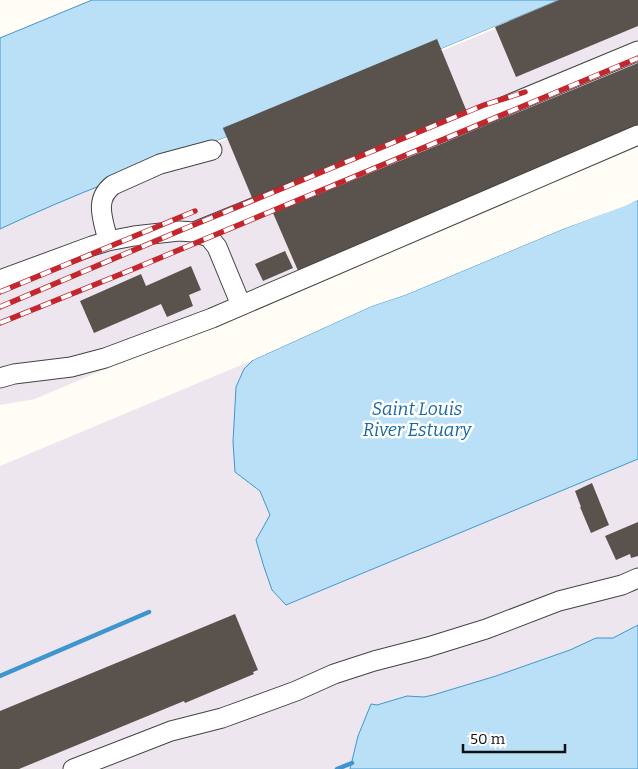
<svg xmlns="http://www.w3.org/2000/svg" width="638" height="769" font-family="Bitter,serif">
	<rect width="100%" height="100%" fill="#fffdf5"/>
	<path fill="#eee6ef" d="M559 0H638V142L35 399 0 405V229L32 214 125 175 226 137Z
		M253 360 244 369 236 387 233 442 235 472 260 491 270 515 256 541 264 567 272 590 287 605 638 459V625L613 638 596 639 570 650 496 676 433 695 424 697 407 696 377 705 358 736 350 769H0V466Z"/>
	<path fill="#b9e0f7" stroke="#3f96cf" d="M92 0H559L441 49 223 128 227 137C150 166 74 194 0 229V38Z
		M638 200V459L286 605 272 590 264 567 256 540 270 515 260 491 235 472 233 442 236 387 244 369 253 360 372 306 405 295 563 229Z
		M638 625V769H350L358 736 371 704 377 705 407 696 424 697 433 695 496 676 570 650 596 638H613Z"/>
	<path fill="#fffdf5" d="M559 0H561L560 2 228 139 169 161V159L227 137 223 128 441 49Z
		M638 198V200L625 206 563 229 405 295 372 306 253 360 252 358 371 304 404 293 562 227Z"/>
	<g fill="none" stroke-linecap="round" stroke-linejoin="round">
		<path stroke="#3f96cf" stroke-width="4.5" d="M0 676 149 612
			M337 769 352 763"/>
	</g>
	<path fill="#5a524d" d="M559 0H638V26L516 77 495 27Z
		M437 39 467 112 253 200 223 128Z
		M638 63V130L299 273 273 213Z
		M285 251 293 268 263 281 255 264Z
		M191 266 201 290 189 295 193 306 167 317 161 304 94 333 80 301 141 274 146 286Z
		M592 483 609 525 591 533 580 507H581L575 491Z
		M638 522V556L631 558 630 554 616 560 605 536Z
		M235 614 258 670 253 672 254 674 185 703 184 701 19 769H0V711Z"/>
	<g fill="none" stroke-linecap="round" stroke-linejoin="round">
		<g stroke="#444" stroke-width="21">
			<path id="minor" d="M194 232 491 112 638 51
				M108 241C104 221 93 200 113 185L160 164 212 150
				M0 280 92 246 108 241 134 236 179 231 194 232 209 237 217 247 241 305
				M0 378 14 374 71 367 105 358 212 318 638 135
				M73 769 171 731 222 718 296 691 334 674 374 661 428 647 486 629 559 601 622 585 638 578"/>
		</g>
		<use href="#minor" stroke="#fff" stroke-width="19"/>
		<g stroke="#c4262e" stroke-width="5.5">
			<path id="rail" d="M0 292 195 211
				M0 307 179 231 484 105 525 92
				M0 323 131 270 638 58"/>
		</g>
		<use href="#rail" stroke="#fff" stroke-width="4" stroke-dasharray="11" stroke-linecap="butt"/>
	</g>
	<g text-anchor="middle" stroke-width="5" stroke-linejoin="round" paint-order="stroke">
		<g font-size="18" font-style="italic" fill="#1768a6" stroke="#fff">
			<text x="417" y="415">Saint Louis<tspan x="417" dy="21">River Estuary</tspan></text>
		</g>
	</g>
	<path d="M463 744v8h102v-8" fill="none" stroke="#111111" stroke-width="2.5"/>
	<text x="470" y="744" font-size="15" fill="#111111" stroke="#ffffff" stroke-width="4" paint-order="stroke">50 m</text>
</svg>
